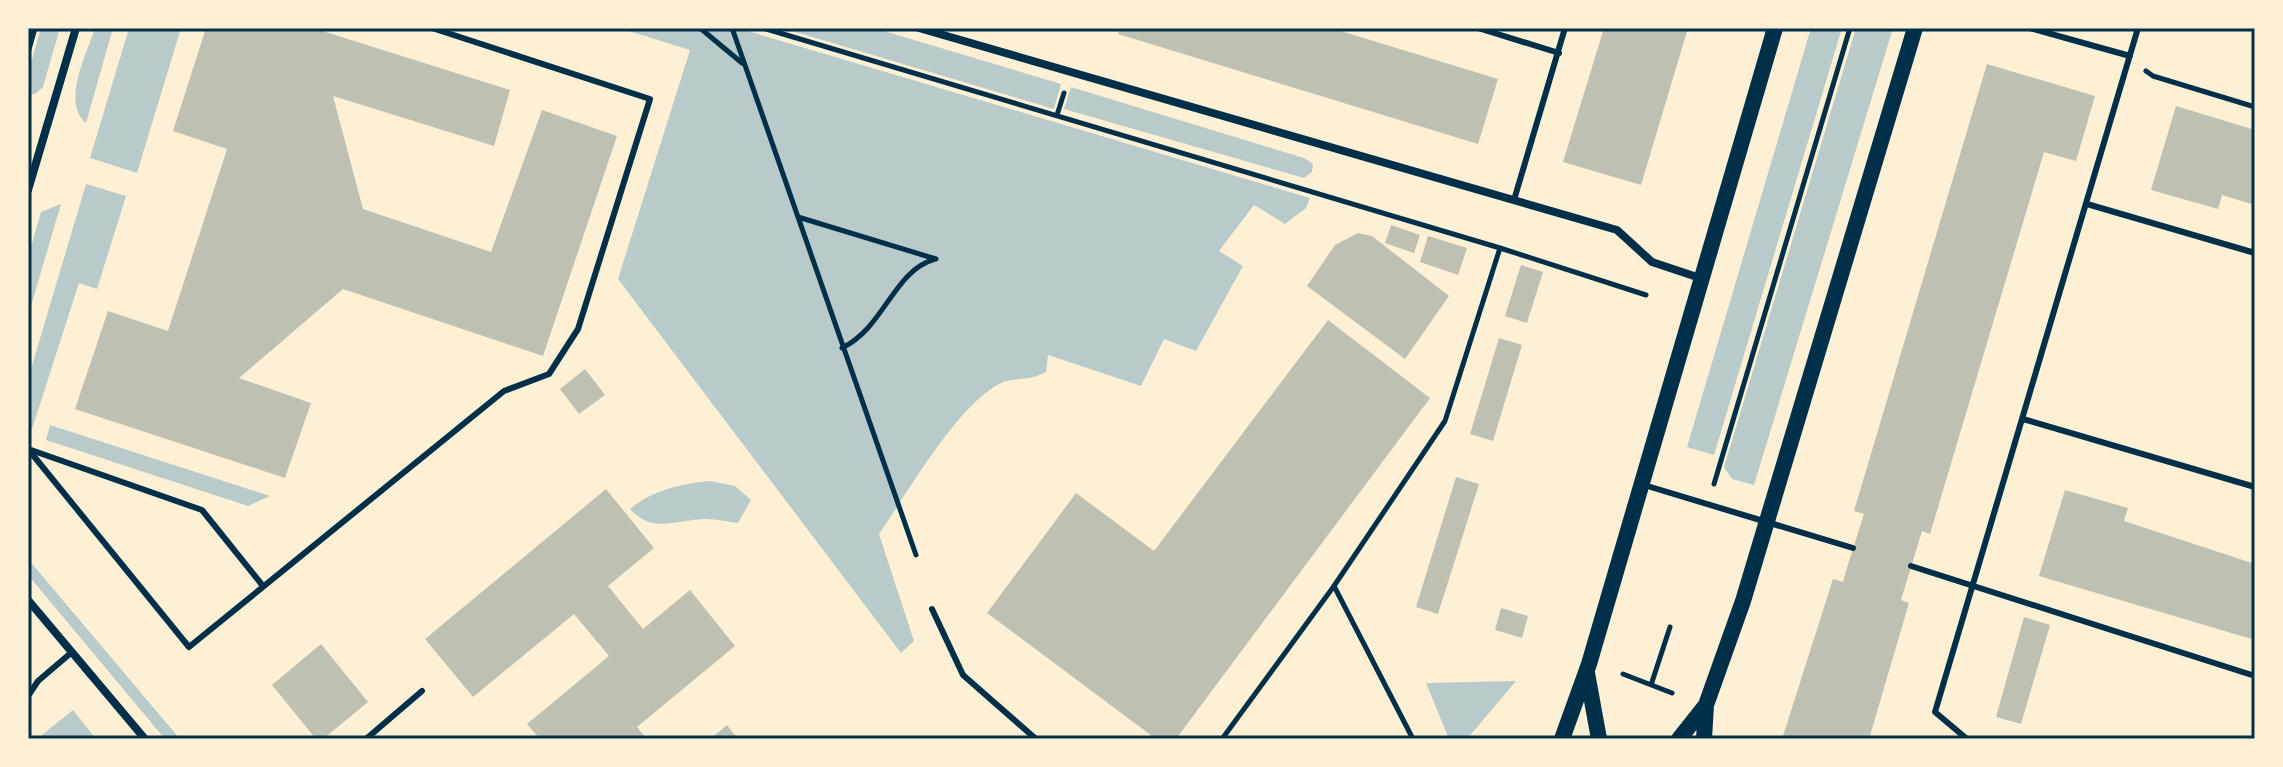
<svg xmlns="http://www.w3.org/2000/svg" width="2283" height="767" font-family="Spectral,serif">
	<rect width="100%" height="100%" fill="#fdf0d5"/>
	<path fill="#b9caca" d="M41 28H60L43 87 35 94H28V73Z
		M95 28H113L86 123C61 102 87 54 95 28Z
		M129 28H181L137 173 90 158Z
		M619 28H738L1310 198 1306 208 1285 224 1254 205 1219 251 1243 266 1196 351 1164 339 1141 386 1048 355 1046 372C1028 382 1011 377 999 384 955 408 909 491 879 534L914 641 901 653 618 279 690 50Z
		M782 28H874L1061 84 1054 109Z
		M1811 28H1842L1714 455 1687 447Z
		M1856 28H1893L1754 485 1732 479 1724 467Z
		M1071 87 1304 158 1313 164 1312 172 1304 178 1064 109Z
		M86 184 126 196 97 289 79 283 32 429 28 430V379Z
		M61 204 28 316V257L41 212Z
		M50 425 270 496 248 506 46 440Z
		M710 481 735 486 751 500 738 523C728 522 717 519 707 519 677 519 653 535 630 509 653 490 680 484 710 481Z
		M28 559 180 739H165L28 575Z
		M1516 681 1467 739H1449L1426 683Z
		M73 710 96 739H37Z"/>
	<path fill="#bec0b2" d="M206 28H313L510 90 494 146 333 96 363 209 491 252 542 110 617 136 543 356 343 289 239 378 311 403 285 478 75 409 108 311 168 331 227 149 173 131Z
		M1120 28H1331L1498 79 1478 144 1118 34Z
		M1604 28H1688L1641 185 1563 162Z
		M1987 64 2095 96 2076 161 2044 152 1930 534 1922 531 1901 600 1909 603 1869 739H1782L1833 579 1843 582 1846 571 1864 514 1854 511Z
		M2176 106 2255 130V205L2222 195 2218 209 2151 190Z
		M1391 225 1420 235 1414 253 1385 243Z
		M1358 233 1372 236 1449 296 1405 359 1307 286 1335 245Z
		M1428 236 1467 248 1458 275 1420 262Z
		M1521 265 1543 272 1527 323 1505 316Z
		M1328 320 1430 398 1176 739H1156L987 613 1076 493 1154 551Z
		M1499 338 1522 345 1493 441 1470 434Z
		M585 369 605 395 579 414 560 389Z
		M1456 477 1479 484 1438 614 1416 607Z
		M606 489 654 548 608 586 643 629 690 590 735 646 637 727 647 739H540L527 724 609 656 574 614 473 697 425 639Z
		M2065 490 2128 508 2124 521 2255 564V640L2039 576Z
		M1501 608 1528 616 1522 638 1495 630Z
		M2024 617 2050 625 2021 724 1996 717Z
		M321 644 368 702 323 739H316L272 685Z
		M727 725 738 739H710Z"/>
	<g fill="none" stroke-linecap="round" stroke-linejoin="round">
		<path stroke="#003049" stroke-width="5" d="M700 28 742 63
			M732 28 916 555
			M763 28 1500 248 1646 295
			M28 53 35 28
			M2146 71 2153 76 2255 107
			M1057 115 1064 93
			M798 217 936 259
			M842 348C885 327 893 271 935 259
			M1714 484 1850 28
			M1334 586 1413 739
			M1623 674 1672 693
			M1652 682 1670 627
			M1222 739 1334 586 1445 421 1500 248"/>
		<path stroke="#003049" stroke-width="6" d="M1478 28 1559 53
			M2030 28 2130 56
			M1514 200 1565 28
			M2087 204 2255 253
			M2023 419 2255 487
			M28 449 189 647 504 391 549 374 578 329 650 99 432 28
			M31 450 202 510 263 586
			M1644 485 1853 548
			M1911 566 2255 676
			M932 609 963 675 1036 739
			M28 696 38 681 72 652
			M366 739 422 691
			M1967 739 1935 712 2138 28"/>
		<path stroke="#003049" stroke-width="8" d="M919 28 1617 230 1652 262 1700 278
			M28 190 76 28
			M28 600 145 739"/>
		<path stroke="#003049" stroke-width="16" d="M1587 673 1599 739
			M1562 739 1589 664 1775 28
			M1679 739 1706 705 1743 601 1915 28
			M1704 739 1706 705"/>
	</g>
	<rect width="2283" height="767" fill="none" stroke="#fdf0d5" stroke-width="60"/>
	<rect x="30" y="30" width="2223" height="707" fill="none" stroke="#003049" stroke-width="3"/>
</svg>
